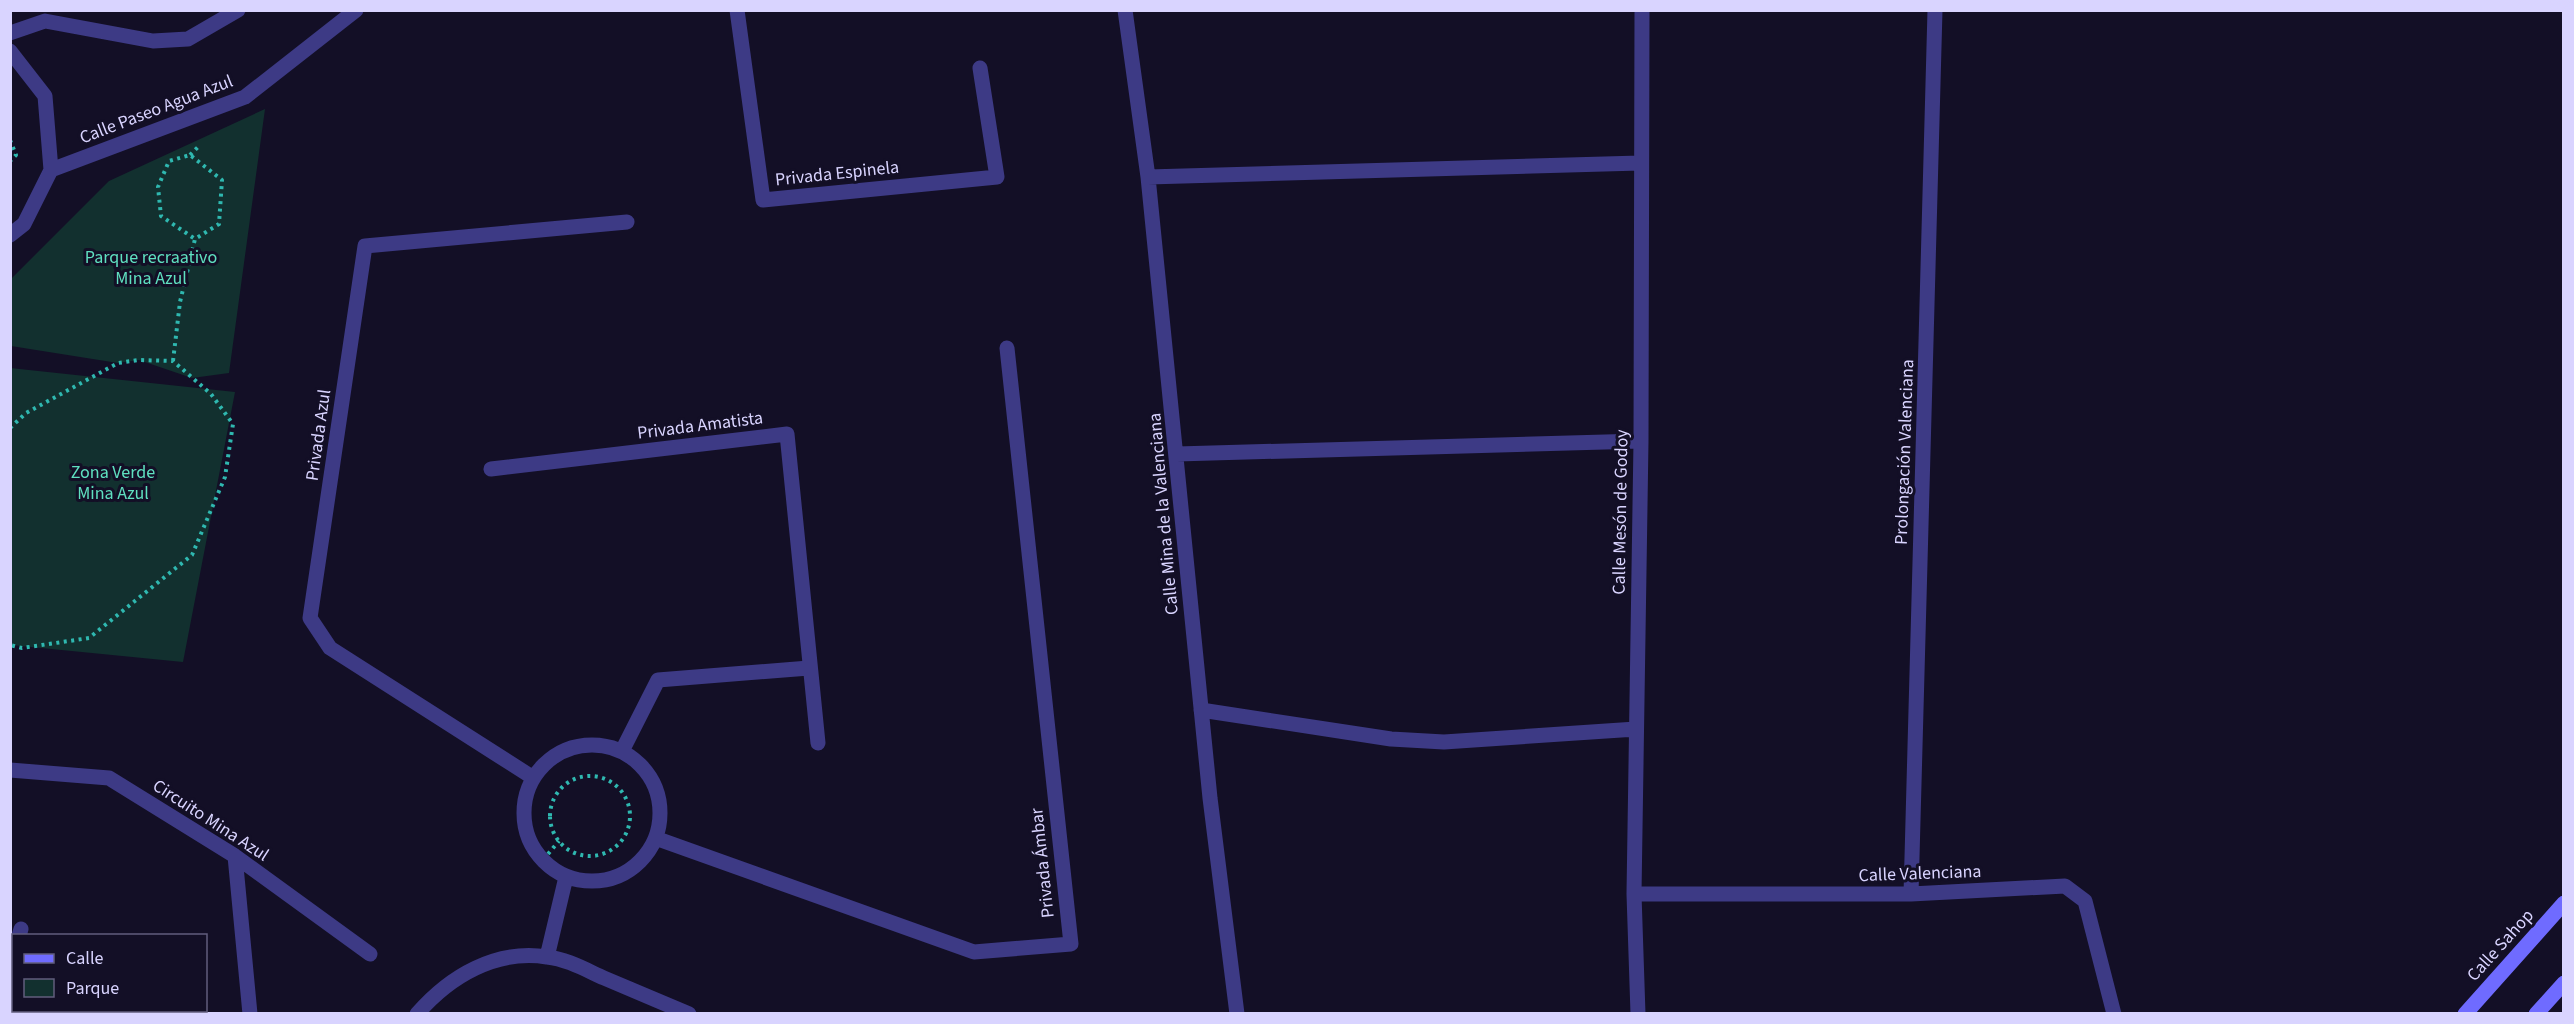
<svg xmlns="http://www.w3.org/2000/svg" width="2574" height="1024" font-family="'Source Sans 3',sans-serif">
	<rect width="100%" height="100%" fill="#130f26"/>
	<path fill="#12302f" d="M265 109 229 373 192 378 139 360 118 363 11 346V279L109 181Z
		M10 368 235 392 183 662 11 645Z"/>
	<g fill="none" stroke-linecap="round" stroke-linejoin="round">
		<path stroke="#2fb8b0" stroke-width="4" stroke-dasharray="3 4.5" stroke-linecap="butt" d="M10 140 16 155 10 161
			M190 155 200 145
			M173 361 180 302 195 239 219 224 222 180 190 155 169 161 158 187 161 216 195 239
			M10 428 26 413 118 363 138 360 173 361 211 394 233 424 225 477 192 555 89 638 22 648 10 645
			M550 816a40 40 0 1 1 80 0a40 40 0 1 1-80 0Z
			M548 854 559 841"/>
		<path stroke="#3d3a85" stroke-width="15" d="M737 10 763 200 997 177 980 68
			M1125 10 1148 177 1210 798 1237 1014
			M10 33 45 21 153 41 188 39 238 10
			M10 51 45 96 51 170 24 224 10 235
			M51 170 245 97 356 10
			M1148 177 1640 163
			M1177 454 1641 441
			M491 469 787 434 818 743
			M1201 710 1391 739 1444 742 1636 729
			M524 813a68 68 0 1 1 136 0a68 68 0 1 1-136 0Z
			M623 749 658 680 809 668
			M10 770 109 778 235 856 370 954
			M532 777 330 648 310 618 365 246 627 222
			M658 839 974 952 1071 944 1007 348
			M235 856 250 1014
			M1634 894H1911L2065 886 2085 901 2114 1014
			M1911 894 1935 10
			M19 936 21 929
			M547 957 566 877
			M10 965 14 955
			M10 978 14 1010
			M417 1014C450 976 496 949 547 957 567 959 586 970 604 978 632 990 660 1002 689 1014
			M1638 1014 1634 894 1641 441 1642 10"/>
		<path stroke="#6f6bff" stroke-width="15" d="M2465 1014 2564 903
			M2536 1014 2564 983"/>
	</g>
	<g text-anchor="middle" stroke-width="6" stroke-linejoin="round" paint-order="stroke">
		<g font-size="18" fill="#d9d4ff" stroke="#130f26">
			<text transform="translate(156 109) rotate(-21)" y="6">Calle Paseo Agua Azul</text>
			<text transform="translate(837 173) rotate(-6)" y="6">Privada Espinela</text>
			<text transform="translate(700 425) rotate(-7)" y="6">Privada Amatista</text>
			<text transform="translate(318 435) rotate(-82)" y="6">Privada Azul</text>
			<text transform="translate(1904 452) rotate(-88)" y="6">Prolongación Valenciana</text>
			<text transform="translate(1620 512) rotate(-89)" y="6">Calle Mesón de Godoy</text>
			<text transform="translate(1163 514) rotate(-95)" y="6">Calle Mina de la Valenciana</text>
			<text transform="translate(211 820) rotate(33)" y="6">Circuito Mina Azul</text>
			<text transform="translate(1042 863) rotate(-96)" y="6">Privada Ámbar</text>
			<text transform="translate(1920 873) rotate(-2)" y="6">Calle Valenciana</text>
			<text transform="translate(2500 945) rotate(-48)" y="6">Calle Sahop</text>
		</g>
		<g font-size="18" fill="#5fe0c0" stroke="#130f26">
			<text x="151" y="263">Parque recraativo<tspan x="151" dy="21">Mina Azul</tspan></text>
			<text x="113" y="478">Zona Verde<tspan x="113" dy="21">Mina Azul</tspan></text>
		</g>
	</g>
	<rect width="2574" height="1024" fill="none" stroke="#d9d4ff" stroke-width="24"/>
	<rect x="12" y="934" width="195" height="78" fill="#130f26" stroke="#625e7d" stroke-width="1.5"/>
	<rect x="24" y="954" width="30" height="9" fill="#6f6bff" stroke="#625e7d" stroke-width="1.5"/>
	<text x="66" y="964" font-size="18" fill="#d9d4ff">Calle</text>
	<rect x="24" y="979" width="30" height="18" fill="#12302f" stroke="#625e7d" stroke-width="1.5"/>
	<text x="66" y="994" font-size="18" fill="#d9d4ff">Parque</text>
</svg>
